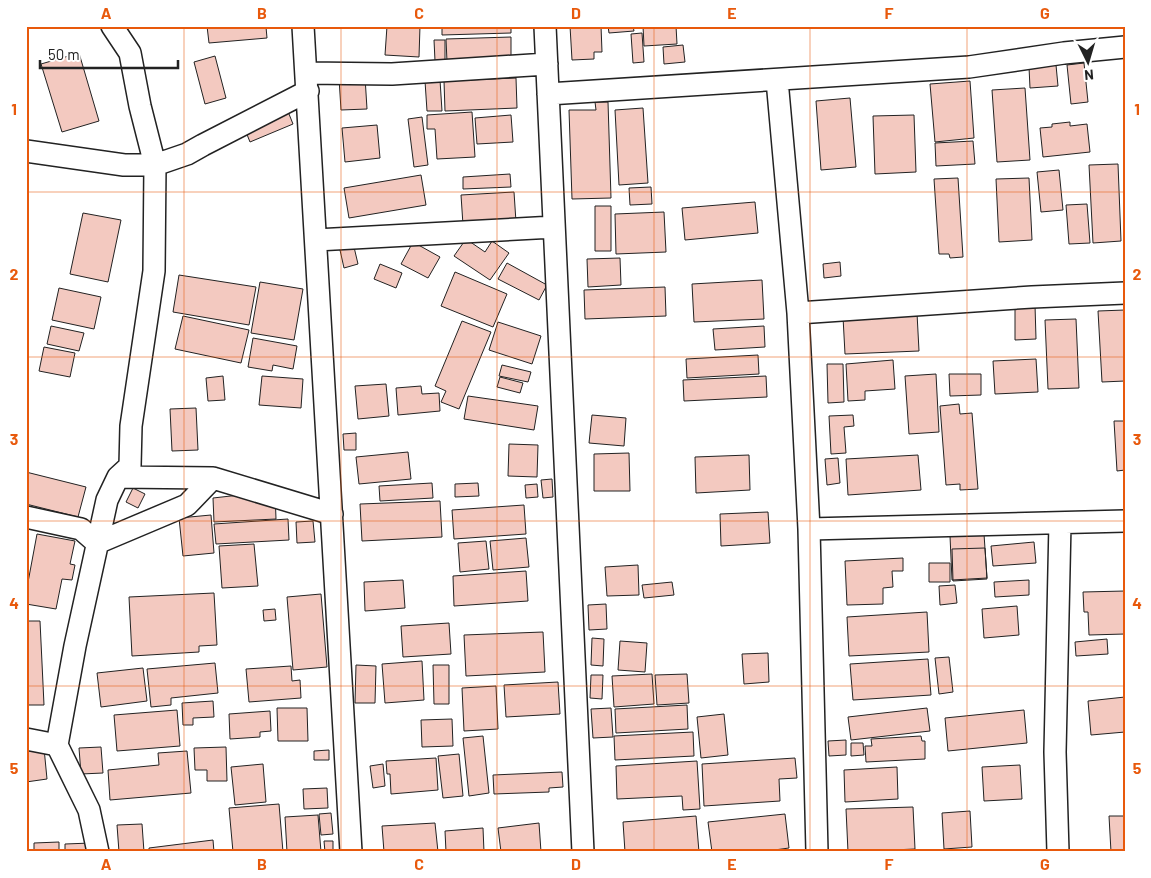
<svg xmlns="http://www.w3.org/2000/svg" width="1151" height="878" font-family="Barlow,sans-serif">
	<rect width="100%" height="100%" fill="#fff"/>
	<path fill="#f3c9c0" stroke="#222" d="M207 26H275L266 27 267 38 209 43Z
		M387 26H420L419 57 385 55Z
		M442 26H511V33L442 35Z
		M570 26H601L602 52H594V59L572 60Z
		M608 26H633L634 31 609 33Z
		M643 26H676L677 44 644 46Z
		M642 33 644 62 633 63 631 34Z
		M511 37V60L447 62 446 39Z
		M434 40H445V61H435Z
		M683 45 685 62 664 64 663 47Z
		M79 53 99 121 62 132 41 64Z
		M215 56 226 98 205 104 194 62Z
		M1084 63 1088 102 1071 104 1067 65Z
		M1056 65 1058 86 1030 88 1029 67Z
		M365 77 367 109 341 110 339 78Z
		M516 78 517 108 445 111 444 81Z
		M440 80 442 111H427L425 81Z
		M970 81 974 138 935 142 930 84Z
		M1025 88 1030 160 997 162 992 90Z
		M850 98 856 167 821 170 816 101Z
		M595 102H608L611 198 572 199 569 110H596Z
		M643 108 648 183 619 185 615 110Z
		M287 109 293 124 250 142 244 127Z
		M472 112 475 157 437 159 435 129H427V115Z
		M511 115 513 142 477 144 475 118Z
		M914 115 916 172 875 174 873 116Z
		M422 117 428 165 414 167 408 119Z
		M1070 122V126L1087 124 1090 152 1043 157 1040 128 1052 127V124Z
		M377 125 380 158 345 162 342 128Z
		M973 141 975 164 936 166 935 143Z
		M1118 164 1121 241 1093 243 1089 165Z
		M1059 170 1063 210 1041 212 1037 172Z
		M510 174 511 187 463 189V177Z
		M421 175 426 205 349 218 344 188Z
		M958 178 963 257 950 258 949 254H939L934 179Z
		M1029 178 1032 240 999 242 996 179Z
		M651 187 652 204 630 205 629 188Z
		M514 192 516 222 463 225 461 195Z
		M755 202 758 233 685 240 682 208Z
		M1087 204 1090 243 1069 244 1066 205Z
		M595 206H611V251H595Z
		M664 212 666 252 616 254 615 214Z
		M83 213 121 220 108 282 70 274Z
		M466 239 485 252 492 241 509 253 490 280 454 256Z
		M413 242 440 257 428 278 401 264Z
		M354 247 358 264 344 268 340 250Z
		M620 258 621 285 588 287 587 259Z
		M840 262 841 276 824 278 823 264Z
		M507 263 547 285 539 300 498 279Z
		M380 264 402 273 396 288 374 279Z
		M455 272 507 294 493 327 441 306Z
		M179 275 256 287 249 325 173 312Z
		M762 280 764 319 694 322 692 284Z
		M260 282 303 289 294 340 251 333Z
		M665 287 666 316 585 319 584 290Z
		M59 288 101 297 94 329 52 320Z
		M1035 305 1036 339 1015 340V306Z
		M1125 310V381L1102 382 1098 311Z
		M917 313 919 351 845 354 843 317Z
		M183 316 249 330 241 363 175 349Z
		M1076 319 1079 388 1048 389 1045 320Z
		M462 321 491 332 459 409 441 402 446 391 435 386Z
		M498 322 541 336 532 364 489 350Z
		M51 326 84 333 79 351 47 344Z
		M764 326 765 347 715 350 713 329Z
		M253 338 297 346 293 369 273 365 272 371 248 367Z
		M44 347 75 353 70 377 39 371Z
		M758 355 759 374 687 378 686 359Z
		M1036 359 1038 392 995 394 993 361Z
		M893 360 895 389 865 391V400L848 401 846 364Z
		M827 364H843L844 402 828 403Z
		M502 365 531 372 528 382 499 376Z
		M936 374 939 432 909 434 905 376Z
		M949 374H981V395L950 396Z
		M223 376 225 400 208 401 206 378Z
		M262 376 303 379 301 408 259 405Z
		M766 376 767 397 684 401 683 380Z
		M500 377 523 383 520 393 497 387Z
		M386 384 389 416 358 419 355 386Z
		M421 386 422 394 439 393 440 411 398 415 396 388Z
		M468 396 538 406 534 430 464 419Z
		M959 404 960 414 972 413 978 489 960 490V484L946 485 940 406Z
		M196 408 198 450 172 451 170 409Z
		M592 415 626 418 624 446 589 443Z
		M853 415 854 426 844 427 846 453 831 454 829 416Z
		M1114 421H1125V470L1117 471Z
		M356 433V450H344L343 434Z
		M509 444 538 445 537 477 508 476Z
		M408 452 411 479 359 484 356 457Z
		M629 453 630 491H594V454Z
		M749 455 750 490 696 493 695 457Z
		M918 455 921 490 848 495 846 459Z
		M838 458 840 483 827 485 825 459Z
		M26 472 86 487 78 517 26 504Z
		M552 479 553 497 543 498 541 480Z
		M432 483 433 498 380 501 379 486Z
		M478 483 479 496 455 497V484Z
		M537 484 538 497 526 498 525 485Z
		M133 488 145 494 138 508 126 502Z
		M275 491 276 519 214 522 213 498Z
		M440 501 442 537 362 541 360 504Z
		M524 505 526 534 454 539 452 510Z
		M768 512 770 543 721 546 720 514Z
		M211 515 214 553 183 556 179 518Z
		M288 519 289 540 216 544 214 524Z
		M313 521 315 542 297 543 296 522Z
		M37 534 75 541 70 564 75 565 72 580 62 579 56 609 26 604V593Z
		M984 534 987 578 952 580 950 536Z
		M526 538 529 567 493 570 490 541Z
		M486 541 489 569 460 572 458 543Z
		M1034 542 1036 563 993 566 991 546Z
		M254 544 258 586 222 588 219 546Z
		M985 548 987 579 953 581 952 549Z
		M903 558V571H892L893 587 883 588V604L847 605 845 561Z
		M929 563H950V582H929Z
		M638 565 639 595 607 596 605 567Z
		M526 571 528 601 454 606 453 576Z
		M403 580 405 608 365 611 364 582Z
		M1029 580V595L995 597 994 582Z
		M672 582 674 595 644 598 642 585Z
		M955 585 957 603 940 605 939 586Z
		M1125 591V634L1089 635 1088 612H1084L1083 592Z
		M214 593 217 645 199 646V652L132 656 129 597Z
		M321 594 327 667 293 670 287 597Z
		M606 604 607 629 589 630 588 605Z
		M1017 606 1019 635 984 638 982 609Z
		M275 609 276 620 264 621 263 610Z
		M927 612 929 652 849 656 847 617Z
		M26 621H40L44 705H26Z
		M449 623 451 654 403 657 401 626Z
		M543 632 545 672 466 676 464 635Z
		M592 638 604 639 603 666 591 665Z
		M1107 639 1108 654 1076 656 1075 642Z
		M620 641 647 643 645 672 618 670Z
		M768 653 769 682 744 684 742 654Z
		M949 657 953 692 939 694 935 658Z
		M928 659 931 695 853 700 850 664Z
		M422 661 424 700 385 703 382 664Z
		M215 663 218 693 171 698V705L151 707 147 669Z
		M356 665 376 666 375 703H355Z
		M433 665H449V704H434Z
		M291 666 292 681 300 680 301 698 249 702 246 669Z
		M143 668 147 701 101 707 97 673Z
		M652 674 654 704 614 707 612 676Z
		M687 674 689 703 657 705 655 675Z
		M591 675H603L602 699 590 698Z
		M558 682 560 714 506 717 504 685Z
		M496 686 498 729 464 731 462 688Z
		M1125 697V732L1091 735 1088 701Z
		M213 701 214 717 193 718V725H183L182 703Z
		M687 705 688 729 616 733 615 709Z
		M277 708H307L308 741H278Z
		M611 708 613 737 593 738 591 709Z
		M927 708 930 731 851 740 848 717Z
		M177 710 180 746 117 751 114 715Z
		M1024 710 1027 743 948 751 945 718Z
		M270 711 271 731 260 732V737L230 739 229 714Z
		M724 714 728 755 701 758 697 717Z
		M452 719 453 746 422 747 421 720Z
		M693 732 694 756 615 760 614 736Z
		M483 736 489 793 469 796 463 738Z
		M921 736 922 741H925V759L866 762 865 746H872L871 739Z
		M846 740V755L829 756 828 741Z
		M851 743H863L864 755 851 756Z
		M101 747 103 773 81 774 79 748Z
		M226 747 227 781H207V770H195L194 748Z
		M44 748 47 779 26 782V750Z
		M329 750V760H314V751Z
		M187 751 191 793 110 800 108 770 159 765 158 753Z
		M459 754 463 796 443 798 438 756Z
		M436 758 438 790 391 794 390 774H387L386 761Z
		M795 758 797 778 779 779 780 801 704 806 702 764Z
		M697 761 700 809 683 810 682 796 617 799 616 766Z
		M263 764 266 802 235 805 231 767Z
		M383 764 385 786 373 788 370 766Z
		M1020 765 1022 799 984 801 982 767Z
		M897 767 898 799 845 802 844 770Z
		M562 772 563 787 549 788V792L494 794 493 775Z
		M327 788 328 808 304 809 303 789Z
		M279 804 283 852H233L229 808Z
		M913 807 915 849 848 852 846 809Z
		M970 811 972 847 944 849 942 813Z
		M331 813 333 834 321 835 319 814Z
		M785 814 789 848 760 852H712L708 822Z
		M318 815 321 852H287L285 817Z
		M696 816 699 852H625L623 822Z
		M1109 816H1125V851L1111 852Z
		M435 823 438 852H384L382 826Z
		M539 823 541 852H501L498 828Z
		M142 824 144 852H119L117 825Z
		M483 828 484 852H446L445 831Z
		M213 840 214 852H149V848Z
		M324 841H333V852H325Z
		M59 842V852H34V843Z
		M91 843 92 852H65V844Z"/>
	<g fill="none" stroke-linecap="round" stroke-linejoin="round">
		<g stroke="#222" stroke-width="24">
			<path id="minor" d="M303 26 351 852
				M545 26 583 852
				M306 73 392 74 547 64
				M777 80 798 313 809 529 817 852
				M548 94 969 67 1064 53 1125 47
				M26 151 124 165H155L187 154 203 145 308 91
				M316 240 554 227
				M798 313 1032 297 1125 293
				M118 477 213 478 332 514
				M26 517 81 529 97 543 187 505 213 478
				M809 529 1125 521
				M26 739 57 745
				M98 852 89 810 57 745 75 646 107 500 118 477 130 466 131 426 154 271 155 165 140 106 130 53 112 26
				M1058 852 1055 752 1060 523"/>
		</g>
		<use href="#minor" stroke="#fff" stroke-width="21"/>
	</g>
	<path fill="none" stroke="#e8590c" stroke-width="1" stroke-opacity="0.55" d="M184 26V852M341 26V852M497 26V852M654 26V852M810 26V852M967 26V852M26 192H1125M26 357H1125M26 521H1125M26 686H1125"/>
	<rect width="1151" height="878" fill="none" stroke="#ffffff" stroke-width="55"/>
	<g transform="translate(1088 62) rotate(175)" stroke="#ffffff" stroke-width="4" paint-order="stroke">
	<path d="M0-4L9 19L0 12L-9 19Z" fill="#222222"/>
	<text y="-8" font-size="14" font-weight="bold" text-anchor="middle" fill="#222222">N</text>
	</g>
	<path d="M40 60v8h138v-8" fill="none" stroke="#222222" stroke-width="2.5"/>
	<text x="48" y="60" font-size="15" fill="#222222" stroke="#ffffff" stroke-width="4" paint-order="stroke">50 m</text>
	<rect x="28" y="28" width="1096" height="822" fill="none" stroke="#e8590c" stroke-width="2"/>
	<g font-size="16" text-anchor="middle" font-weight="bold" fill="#e8590c">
		<text x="106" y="19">A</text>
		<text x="262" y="19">B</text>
		<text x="419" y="19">C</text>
		<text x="576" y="19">D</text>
		<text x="732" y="19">E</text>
		<text x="889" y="19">F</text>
		<text x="1045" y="19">G</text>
		<text x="14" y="115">1</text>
		<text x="1137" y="115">1</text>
		<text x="14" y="280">2</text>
		<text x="1137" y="280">2</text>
		<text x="14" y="445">3</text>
		<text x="1137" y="445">3</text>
		<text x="14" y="609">4</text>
		<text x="1137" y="609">4</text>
		<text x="14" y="774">5</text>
		<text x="1137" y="774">5</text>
		<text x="106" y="870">A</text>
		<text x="262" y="870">B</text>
		<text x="419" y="870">C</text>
		<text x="576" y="870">D</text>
		<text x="732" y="870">E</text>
		<text x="889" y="870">F</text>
		<text x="1045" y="870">G</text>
	</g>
</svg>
